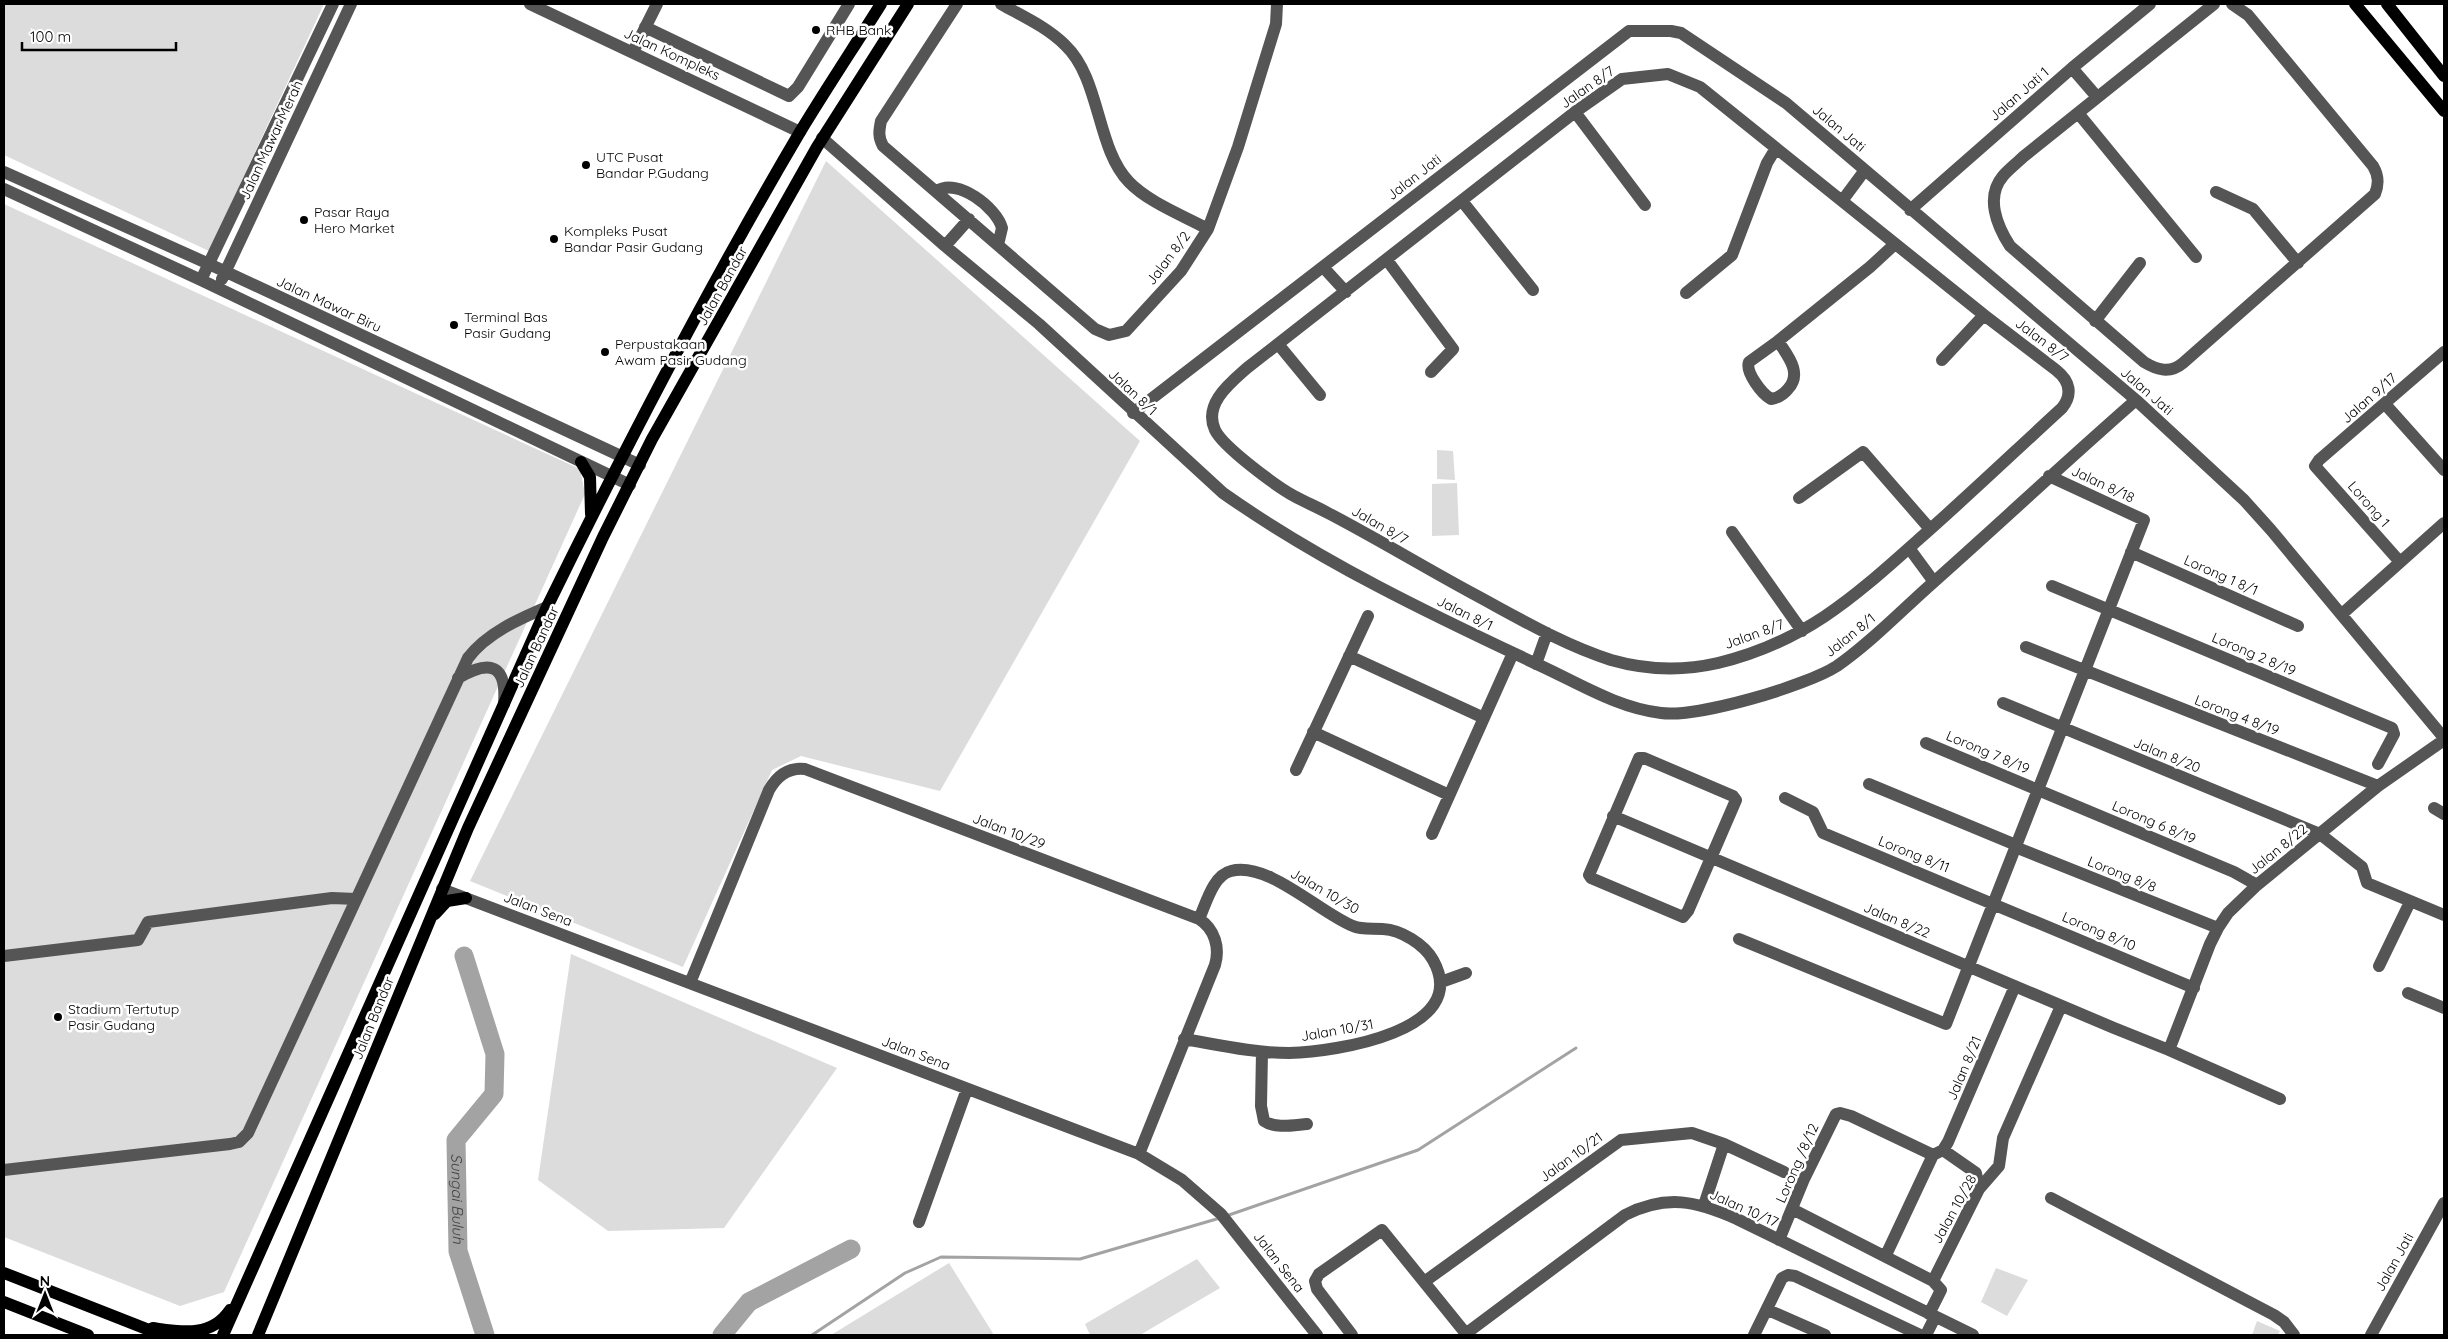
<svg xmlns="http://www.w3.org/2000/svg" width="2448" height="1339" font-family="Quicksand,sans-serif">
	<rect width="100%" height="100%" fill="#fff"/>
	<path fill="#dcdcdc" d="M4 4H324L209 251 4 155Z
		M826 161 1140 441 940 791 801 756 772 770 683 967 470 881Z
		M4 204 580 469 585 494 224 1292 180 1306 4 1237Z
		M1437 450 1453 451 1455 480 1437 479Z
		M1457 483 1459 535 1432 536V484Z
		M571 954 837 1068 724 1228 608 1231 538 1180Z
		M1197 1259 1220 1288 1140 1335H1090L1085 1324Z
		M949 1263 994 1335H831Z
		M1996 1268 2028 1280 2007 1316 1981 1302Z
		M2257 1321 2280 1331 2278 1335H2252Z"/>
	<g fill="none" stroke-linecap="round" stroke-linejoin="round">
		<path stroke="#a3a3a3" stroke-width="3" d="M1226 1216 1418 1150 1576 1048
			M812 1335 905 1273 941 1257 1080 1259 1220 1218"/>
		<g stroke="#a3a3a3" stroke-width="19">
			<path id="s1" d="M464 956 495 1054 494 1094 456 1140 458 1251 485 1335"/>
			<path d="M722 1335 749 1302 851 1249"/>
		</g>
		<path stroke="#555" stroke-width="12" d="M530 4 800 132
			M957 4 881 121C879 131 878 137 883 146L1095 329 1109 335 1126 331 1181 271 1208 229 1238 147 1263 66 1276 24 1277 4
			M1001 4C1022 16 1047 27 1065 45 1101 79 1096 148 1129 182 1148 202 1184 216 1208 229
			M2214 4 2023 157C2017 163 2009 169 2003 176 1985 197 1997 226 2010 246L2144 362C2157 370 2170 374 2183 363L2375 194C2379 184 2379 176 2373 166L2248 15 2232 4
			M645 27 789 96 798 87 849 4
			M633 52 657 4
			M2072 68 2097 97
			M1668 74 1700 87 1984 315 2056 370C2070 381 2073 394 2062 408 2014 452 1967 497 1918 540 1854 597 1805 642 1718 663 1683 671 1646 670 1611 660 1561 644 1515 616 1470 592 1422 566 1376 538 1328 513 1317 507 1305 502 1294 496 1276 486 1223 447 1215 430 1203 404 1230 383 1247 368L1575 112 1622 79Z
			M1575 112 1645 205
			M2078 113 2196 257
			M822 138 945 246 1039 324 1223 493C1321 562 1432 615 1541 666 1580 684 1618 708 1661 713 1697 718 1806 686 1837 666 1869 644 1898 614 1927 588 1997 526 2065 462 2136 400
			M4 172 209 264 640 465
			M4 189 201 280 630 485
			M937 191C957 177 997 208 1002 228L998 245
			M2216 192 2253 209 2298 263
			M1462 201 1533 290
			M1842 201 1865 170
			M1910 210 2072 68 2150 4
			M945 246 969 219
			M1387 260 1453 349 1431 372
			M1323 267 1346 292
			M222 279 351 4
			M201 280 333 4
			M1686 293 1732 255 1767 163 1776 148
			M2095 321 2140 263
			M1778 341C1787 355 1803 373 1788 389 1784 394 1777 398 1771 399 1762 394 1745 372 1749 362L1778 341 1870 267 1895 244
			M1278 344 1320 395
			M1942 360 1984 315
			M2385 404 2444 470
			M1133 413 1629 31H1671L1681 33 1786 103 2136 400 2244 500 2271 530 2444 738
			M1799 498 1863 452 1930 529
			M1732 532 1802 631
			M1909 548 1934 582
			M2131 552 2298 626
			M2400 562 2315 466 2319 460 2444 352
			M2052 586 2392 728 2394 734 2378 764
			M2342 614 2444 523
			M2026 647 2378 786
			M1349 656 1484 718
			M1536 664 1547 633
			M458 678C489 660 507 663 504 704
			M2003 703 2320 834 2362 867 2367 883 2444 915
			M1313 732 1449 795
			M1926 743 2234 872 2257 885
			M1639 758H1644L1733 796 1736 800 1688 911 1683 917 1591 878 1589 875Z
			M1296 770 1368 616
			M1869 784 2016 845
			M1785 798 1813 812 1823 833 2194 988
			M2434 808 2444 814
			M1613 816 2114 1028 2169 1050 2280 1099
			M1432 834 1513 653
			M2015 847 2218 928
			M442 889 1139 1154 1182 1180 1221 1214 1317 1335
			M1739 939 1946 1024 2144 520 2049 476
			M4 956 138 940 148 922 332 898 356 899
			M2379 966 2410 902
			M1441 982 1466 973
			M690 983 769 790C777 776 788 767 805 769L1199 919C1215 929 1220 948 1215 965L1139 1154
			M2408 993 2444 1008
			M1184 1039C1219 1045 1254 1053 1289 1053 1335 1052 1473 1031 1433 960 1424 944 1401 930 1383 929 1373 928 1362 930 1353 926 1320 913 1268 861 1231 871 1213 875 1206 904 1199 919
			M2169 1050 2210 944 2218 928 2228 913 2257 885 2378 786 2444 740
			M1262 1052 1261 1106 1264 1121C1275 1129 1294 1125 1307 1124
			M1943 1150 1976 1173 1979 1189
			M1933 1155 1943 1150 1948 1142 2015 986
			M4 1170 230 1144 239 1142 248 1133 468 658C487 633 519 619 547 607
			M2051 1198 2274 1315 2284 1322 2294 1335
			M1704 1205 1724 1144
			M1792 1209 1933 1281
			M919 1222 967 1089
			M1779 1240 1804 1179 1836 1114 1840 1113 1851 1116 1933 1155
			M1886 1255 1933 1155
			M1424 1282 1621 1140 1692 1133 1724 1144 1784 1172
			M1768 1310 1825 1335
			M1929 1314 1941 1290 1933 1281 1979 1189 1999 1166 2003 1138 2061 1006
			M1352 1335 1317 1289 1315 1281 1319 1274 1382 1230 1467 1335
			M1464 1335 1625 1215C1667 1194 1696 1201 1737 1219L1973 1335
			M1754 1335 1782 1278 1788 1275 1795 1276 1920 1335
			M1926 1335 1935 1317
			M2371 1335 2444 1203"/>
		<path stroke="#000" stroke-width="12" d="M2355 4 2444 111
			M2387 4 2444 76
			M581 462 590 477 591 514
			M435 914 447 901 466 898
			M4 1273 162 1335
			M4 1302 88 1335
			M153 1328C181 1332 211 1338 230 1310
			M223 1335 547 607C626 446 709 286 800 132 826 89 854 47 881 4
			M258 1335 468 828 603 537 652 439 817 147 908 4"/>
	</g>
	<g fill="#000" stroke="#fff" stroke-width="2">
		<circle cx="816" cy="30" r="5"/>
		<circle cx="586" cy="165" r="5"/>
		<circle cx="304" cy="220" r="5"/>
		<circle cx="554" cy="239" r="5"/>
		<circle cx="454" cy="325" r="5"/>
		<circle cx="605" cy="352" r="5"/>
		<circle cx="58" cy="1017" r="5"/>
	</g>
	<g text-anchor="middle" stroke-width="5" stroke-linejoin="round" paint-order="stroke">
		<g font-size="14" fill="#000" stroke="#fff" text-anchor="start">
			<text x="826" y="35">RHB Bank</text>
			<text x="596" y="162">UTC Pusat<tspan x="596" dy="16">Bandar P.Gudang</tspan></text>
			<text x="314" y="217">Pasar Raya<tspan x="314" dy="16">Hero Market</tspan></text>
			<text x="564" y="236">Kompleks Pusat<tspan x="564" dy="16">Bandar Pasir Gudang</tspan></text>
			<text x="464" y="322">Terminal Bas<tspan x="464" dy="16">Pasir Gudang</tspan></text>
			<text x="615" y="349">Perpustakaan<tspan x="615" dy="16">Awam Pasir Gudang</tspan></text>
			<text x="68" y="1014">Stadium Tertutup<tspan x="68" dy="16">Pasir Gudang</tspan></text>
		</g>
		<g font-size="14" fill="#000" stroke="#fff">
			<text transform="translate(672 54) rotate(25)" y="5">Jalan Kompleks</text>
			<text transform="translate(1587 87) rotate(-35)" y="5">Jalan 8/7</text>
			<text transform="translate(2019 94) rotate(-41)" y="5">Jalan Jati 1</text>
			<text transform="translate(1839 128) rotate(40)" y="5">Jalan Jati</text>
			<text transform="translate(271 140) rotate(-65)" y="5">Jalan Mawar Merah</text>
			<text transform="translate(1414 177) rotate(-38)" y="5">Jalan Jati</text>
			<text transform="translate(1168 258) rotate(-53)" y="5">Jalan 8/2</text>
			<text transform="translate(722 286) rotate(-61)" y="5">Jalan Bandar</text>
			<text transform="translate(329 304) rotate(25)" y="5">Jalan Mawar Biru</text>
			<text transform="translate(2042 340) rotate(37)" y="5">Jalan 8/7</text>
			<text transform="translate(2147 391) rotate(41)" y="5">Jalan Jati</text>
			<text transform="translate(1133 392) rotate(43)" y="5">Jalan 8/1</text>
			<text transform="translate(2369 398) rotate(-41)" y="5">Jalan 9/17</text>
			<text transform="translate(2103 484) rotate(25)" y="5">Jalan 8/18</text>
			<text transform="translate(2369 504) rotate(49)" y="5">Lorong 1</text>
			<text transform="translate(1380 525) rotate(30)" y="5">Jalan 8/7</text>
			<text transform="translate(2221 575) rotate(24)" y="5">Lorong 1 8/1</text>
			<text transform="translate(1465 613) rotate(26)" y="5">Jalan 8/1</text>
			<text transform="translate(1754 634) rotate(-20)" y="5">Jalan 8/7</text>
			<text transform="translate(1850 635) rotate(-39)" y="5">Jalan 8/1</text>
			<text transform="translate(536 647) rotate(-65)" y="5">Jalan Bandar</text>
			<text transform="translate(2254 654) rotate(23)" y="5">Lorong 2 8/19</text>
			<text transform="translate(2237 715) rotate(21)" y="5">Lorong 4 8/19</text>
			<text transform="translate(1988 752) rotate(23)" y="5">Lorong 7 8/19</text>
			<text transform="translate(2167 755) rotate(22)" y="5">Jalan 8/20</text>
			<text transform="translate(2154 822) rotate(23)" y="5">Lorong 6 8/19</text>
			<text transform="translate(1009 831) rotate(21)" y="5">Jalan 10/29</text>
			<text transform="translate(2278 849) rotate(-39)" y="5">Jalan 8/22</text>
			<text transform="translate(1914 854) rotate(22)" y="5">Lorong 8/11</text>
			<text transform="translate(2122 874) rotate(22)" y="5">Lorong 8/8</text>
			<text transform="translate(1325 891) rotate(30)" y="5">Jalan 10/30</text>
			<text transform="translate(538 909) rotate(21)" y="5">Jalan Sena</text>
			<text transform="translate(1897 920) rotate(23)" y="5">Jalan 8/22</text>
			<text transform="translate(2099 931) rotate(23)" y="5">Lorong 8/10</text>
			<text transform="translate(373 1018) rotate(-68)" y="5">Jalan Bandar</text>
			<text transform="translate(1337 1030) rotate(-10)" y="5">Jalan 10/31</text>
			<text transform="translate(916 1053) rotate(21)" y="5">Jalan Sena</text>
			<text transform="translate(1964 1068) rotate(-67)" y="5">Jalan 8/21</text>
			<text transform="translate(1571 1157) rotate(-36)" y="5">Jalan 10/21</text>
			<text transform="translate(1797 1163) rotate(-66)" y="5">Lorong /8/12</text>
			<text transform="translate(1744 1208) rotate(24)" y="5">Jalan 10/17</text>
			<text transform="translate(1954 1209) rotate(-61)" y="5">Jalan 10/28</text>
			<text transform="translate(1279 1262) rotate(52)" y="5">Jalan Sena</text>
			<text transform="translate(2394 1262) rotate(-61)" y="5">Jalan Jati</text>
		</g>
		<g font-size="15" font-style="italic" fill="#444" stroke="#fff">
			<text dy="5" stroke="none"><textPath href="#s1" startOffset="261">Sungai Buluh</textPath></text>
		</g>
	</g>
	<rect width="2448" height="1339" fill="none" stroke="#000000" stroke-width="10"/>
	<g transform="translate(45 1294)" stroke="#ffffff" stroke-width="4" paint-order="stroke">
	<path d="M0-4L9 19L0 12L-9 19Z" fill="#000000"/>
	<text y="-8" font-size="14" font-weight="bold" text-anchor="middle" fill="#000000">N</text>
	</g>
	<path d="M22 42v8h154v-8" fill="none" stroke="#000000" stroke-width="2.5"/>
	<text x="30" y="42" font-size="15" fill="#000000" stroke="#ffffff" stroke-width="4" paint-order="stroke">100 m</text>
</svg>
